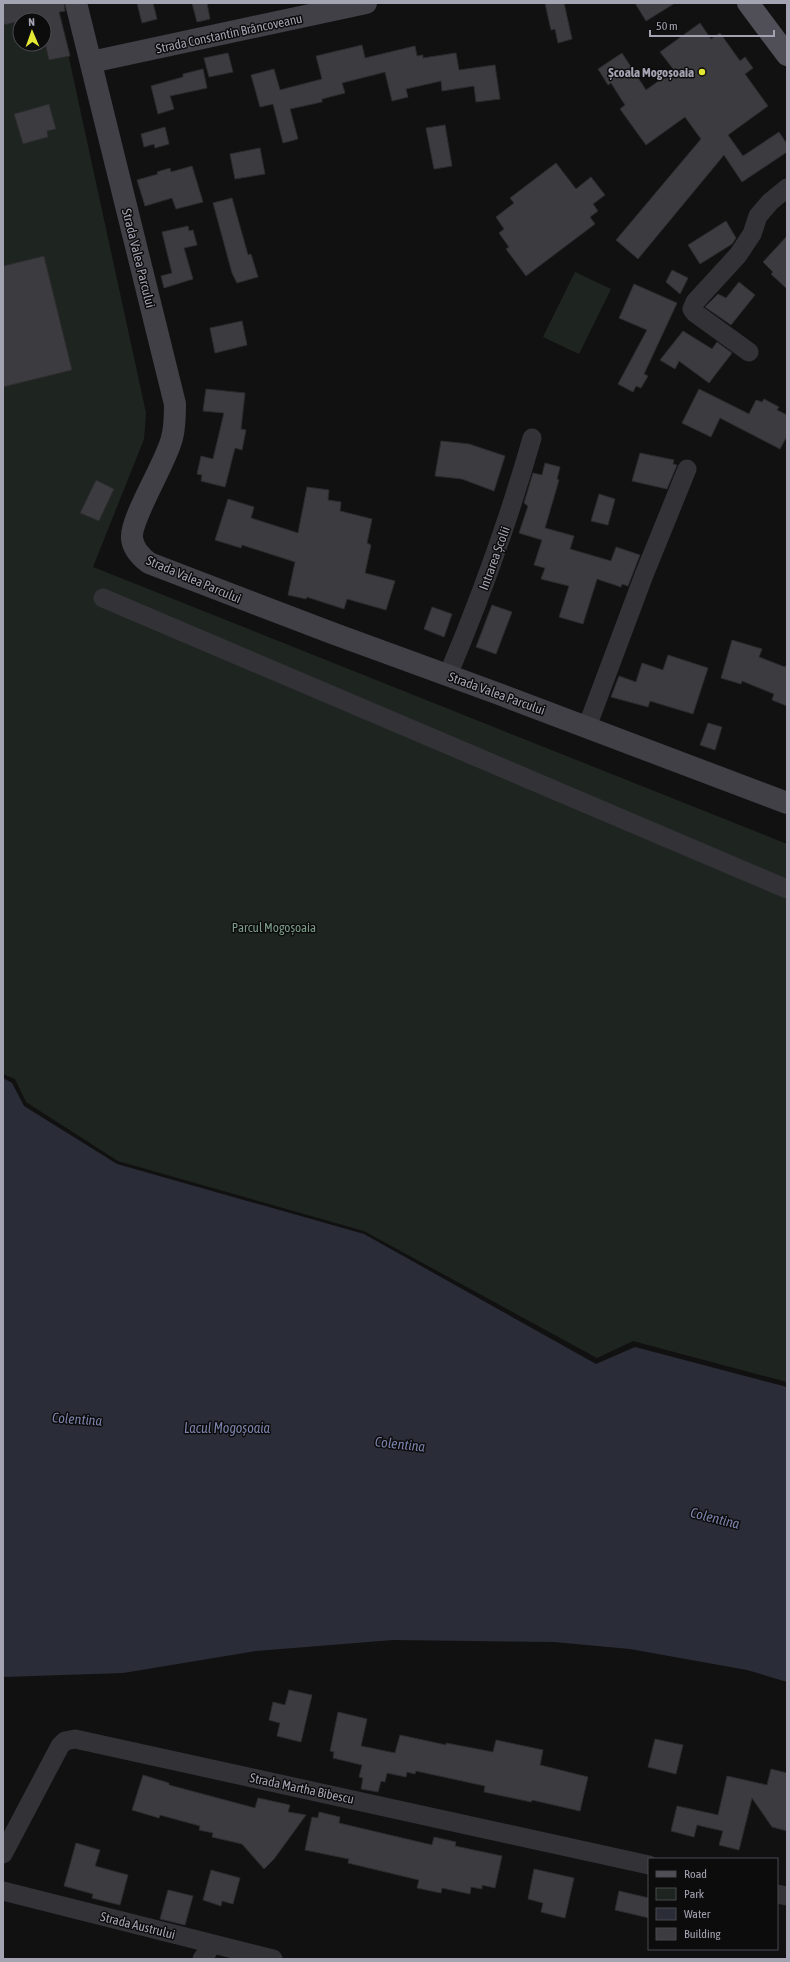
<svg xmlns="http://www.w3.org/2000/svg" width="790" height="1962" font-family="'Asap Condensed',sans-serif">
	<rect width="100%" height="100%" fill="#121112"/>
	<path fill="#1e2521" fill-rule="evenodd" d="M3 3H57L146 413 144 439 93 567 787 844V1382L633 1341 597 1358 364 1231 118 1161 26 1102 15 1079 3 1074ZM20 20H44V44H20Z
		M575 272 611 289 579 354 543 337Z"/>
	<path fill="#2a2d37" d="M3 1078 12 1083 24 1106 117 1164 364 1234 596 1364 635 1347 787 1387V1682L747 1670 630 1649 554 1642 393 1640 256 1651 123 1673 3 1677Z"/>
	<path fill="#3c3b3f" stroke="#2c2b2e" d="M3 3H64L65 11 59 12 70 56 49 60 44 39V20H40L39 17 3 25Z
		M137 3H153L157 19 142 23Z
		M192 3H207L210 19 197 22Z
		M545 3H564L572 39 558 43 555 29 551 30Z
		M635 3H675L646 21Z
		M700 23 711 39 720 33 740 61 745 57 753 68 745 74 768 106 728 135 743 156 779 132 787 144V152L742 182 724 155 638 259 616 240 701 139 685 117 646 145 620 109 625 105 611 83 608 85 598 69 622 53 646 90 674 70 660 52Z
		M362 45 365 58 415 46 417 56 423 55V58L456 53 459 70 495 65 500 99 476 102 474 86 442 91 441 81 406 89 408 97 392 101 385 72 342 83 345 93 322 99V102L290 109 298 139 283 143 273 104 260 107 251 75 274 69 280 90 322 79 316 56Z
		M228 53 233 72 209 77 204 58Z
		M203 69 207 88 170 96 174 109 158 114 151 86 183 77V74Z
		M49 104 56 129 47 131 48 137 23 144 14 114Z
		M445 125 452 166 434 169 426 128Z
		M165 127 169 144 155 148 154 144 144 147 141 134Z
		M260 148 265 174 235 179 230 154Z
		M556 163 576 189 591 177 605 195 593 204 598 211 590 217 595 224 526 276 506 249 509 247 499 233 504 229 496 217 514 203 510 198Z
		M192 166 203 202 176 209 172 198 145 206 137 180 158 174 157 172 170 168 171 172Z
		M232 198 248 255 251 254 258 277 237 283 232 273 213 203Z
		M726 221 736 238 732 244 700 264 688 245Z
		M188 226 189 231 193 230 197 245 184 248 193 279 164 288 161 276 172 273 162 232Z
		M787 236V289L771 274 773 272 763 262Z
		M44 256 72 370 3 387V266Z
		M672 270 688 278 680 294 666 282Z
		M739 282 755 295 731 325 705 307 718 294 726 298Z
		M634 284 677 303 644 374 648 376 641 388 636 386 633 392 618 384 647 330 619 318Z
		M242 321 247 345 215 353 210 328Z
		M683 331 712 349 717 342 732 353 709 383 679 361 675 369 660 360Z
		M206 389 245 393 241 429 246 430 242 450 235 448 225 487 201 481 202 475 197 474 201 456 213 459 224 413 203 411Z
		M699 389 749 414 756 400 762 402 764 399 779 407 777 410 787 415V436L780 449 720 418 711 437 682 423Z
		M441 441 469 444 505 456 494 491 462 479 435 476Z
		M640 453 674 460 673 464 677 465 667 489 632 481Z
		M545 463 560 467 557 479 559 480 545 528 574 536 570 549 611 561 616 547 640 555 628 586 622 584 621 587 597 579 583 624 559 617 569 586 541 579 545 568 534 565 542 540 519 533 528 506 524 503 533 473 542 475Z
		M96 480 114 489 99 521 80 513Z
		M307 487 329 490 328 500 341 502 340 511 372 519 367 543 371 545 365 573 395 581 386 610 347 599 344 609 307 597 306 599 288 595 295 562 242 545 241 548 215 540 228 499 254 507 251 518 298 533Z
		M599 494 615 499 608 525 591 521Z
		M492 605 512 612 496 654 476 647Z
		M432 607 452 614 444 637 424 629Z
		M732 640 762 649 759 657 785 667 787 664V706L772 700 774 694 742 681 741 684 721 678Z
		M668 655 708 668 693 714 650 701 648 707 611 697 619 676 636 682 642 663 663 670Z
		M708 723 722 727 715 750 700 745Z
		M289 1690 312 1695 301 1742 277 1736 280 1723 269 1720 273 1702 285 1705Z
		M338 1712 367 1719 361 1746 395 1753 400 1735 446 1745V1743L493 1752 496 1740 543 1750 540 1765 588 1777 580 1811 532 1800 531 1802 484 1792 485 1786 416 1771 415 1774 407 1772 406 1777 387 1773 385 1782 381 1781 378 1792 361 1789 363 1778 359 1777 362 1765 333 1758 334 1752 330 1751Z
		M655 1739 683 1745 676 1774 648 1767Z
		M771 1769 787 1773V1831L772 1827 752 1798 739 1850 719 1845 723 1831 697 1825 694 1837 671 1831 677 1806 718 1815 727 1776 767 1785Z
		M143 1775 169 1783V1785L255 1808 258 1798 290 1805 288 1812 306 1815 274 1859 264 1869 242 1844 212 1837 213 1833 199 1830 200 1826 160 1815 159 1818 132 1810Z
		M319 1812 340 1817 339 1823 432 1845 434 1837 456 1842 455 1846 502 1856 495 1888 482 1885V1889L471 1887 470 1894 442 1888 441 1893 417 1888 419 1880 348 1863 349 1859 305 1850 312 1817 318 1818Z
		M76 1843 100 1850 95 1866 128 1875 120 1905 92 1898 93 1894 64 1886Z
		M534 1869 574 1878 565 1918 541 1912 543 1903 528 1899Z
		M211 1870 240 1878 233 1904 222 1901 221 1906 203 1900Z
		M168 1890 193 1896 185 1925 160 1919Z
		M619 1891 649 1898V1918L615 1910Z"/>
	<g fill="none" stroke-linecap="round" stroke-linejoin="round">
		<path stroke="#333237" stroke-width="19" d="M749 352 695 313 692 309 695 302 738 255 752 234 758 216 770 202 787 188
			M103 598 787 889
			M448 675C481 597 509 519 532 438
			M587 727 644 575 687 469
			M3 1854 60 1746 65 1741 75 1739 649 1865
			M3 1891 273 1959
			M777 1894 787 1896
			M202 1959 213 1944"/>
		<path stroke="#414047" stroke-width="22" d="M76 3 175 404C175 416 175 427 172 438 166 463 130 519 132 538 133 549 141 557 149 563L332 633 499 694 787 803
			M91 62 366 3"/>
		<path stroke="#504e56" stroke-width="22" d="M748 3 787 55"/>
	</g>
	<circle fill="#e2e834" stroke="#0d0c0d" stroke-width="1.5" cx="702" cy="72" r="4"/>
	<g text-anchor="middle" stroke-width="3" stroke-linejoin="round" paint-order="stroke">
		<g font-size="13" fill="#a4a3b2" stroke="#0d0c0d">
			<text transform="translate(229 33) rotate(-12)" y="5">Strada Constantin Brâncoveanu</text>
			<text transform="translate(139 258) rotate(76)" y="5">Strada Valea Parcului</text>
			<text transform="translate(494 558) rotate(-70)" y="5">Intrarea Școlii</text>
			<text transform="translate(194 579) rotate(23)" y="5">Strada Valea Parcului</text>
			<text transform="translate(497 693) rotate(20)" y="5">Strada Valea Parcului</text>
			<text transform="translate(302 1788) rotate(12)" y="5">Strada Martha Bibescu</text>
			<text transform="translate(138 1925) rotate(14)" y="5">Strada Austrului</text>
		</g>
		<g font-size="13" font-weight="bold" fill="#a4a3b2" stroke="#0d0c0d" text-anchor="end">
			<text x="694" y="77">Școala Mogoșoaia</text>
		</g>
		<g font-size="13" fill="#7b9d89" stroke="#0d0c0d">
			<text x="274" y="932">Parcul Mogoșoaia</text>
		</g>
		<g font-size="14" font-style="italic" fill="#7b83ac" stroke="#0d0c0d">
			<text transform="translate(77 1419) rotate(4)" y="5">Colentina</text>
			<text x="227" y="1433">Lacul Mogoșoaia</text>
			<text transform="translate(400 1444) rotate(6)" y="5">Colentina</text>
			<text transform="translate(715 1518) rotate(14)" y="5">Colentina</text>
		</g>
	</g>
	<rect width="790" height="1962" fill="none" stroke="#a4a3b2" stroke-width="8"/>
	<rect x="648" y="1858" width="130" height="92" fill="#0d0c0d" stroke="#49484f"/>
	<rect x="656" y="1871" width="20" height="6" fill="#504e56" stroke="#49484f"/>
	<text x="684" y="1878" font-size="12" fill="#a4a3b2">Road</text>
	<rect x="656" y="1888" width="20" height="12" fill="#1e2521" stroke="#49484f"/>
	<text x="684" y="1898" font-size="12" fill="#a4a3b2">Park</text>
	<rect x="656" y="1908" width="20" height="12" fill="#2a2d37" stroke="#49484f"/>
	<text x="684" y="1918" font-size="12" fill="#a4a3b2">Water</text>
	<rect x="656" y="1928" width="20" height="12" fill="#3c3b3f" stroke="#49484f"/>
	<text x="684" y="1938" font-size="12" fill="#a4a3b2">Building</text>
	<g transform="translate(32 32) rotate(358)"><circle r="19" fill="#0d0c0d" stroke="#49484f"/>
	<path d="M0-3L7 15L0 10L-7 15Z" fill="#e2e834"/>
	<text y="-6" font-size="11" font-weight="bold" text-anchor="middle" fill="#a4a3b2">N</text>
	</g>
	<path d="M650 30v6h124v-6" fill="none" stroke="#a4a3b2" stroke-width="2"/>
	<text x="656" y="30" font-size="12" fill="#a4a3b2" stroke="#0d0c0d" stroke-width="3" paint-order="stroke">50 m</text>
</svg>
